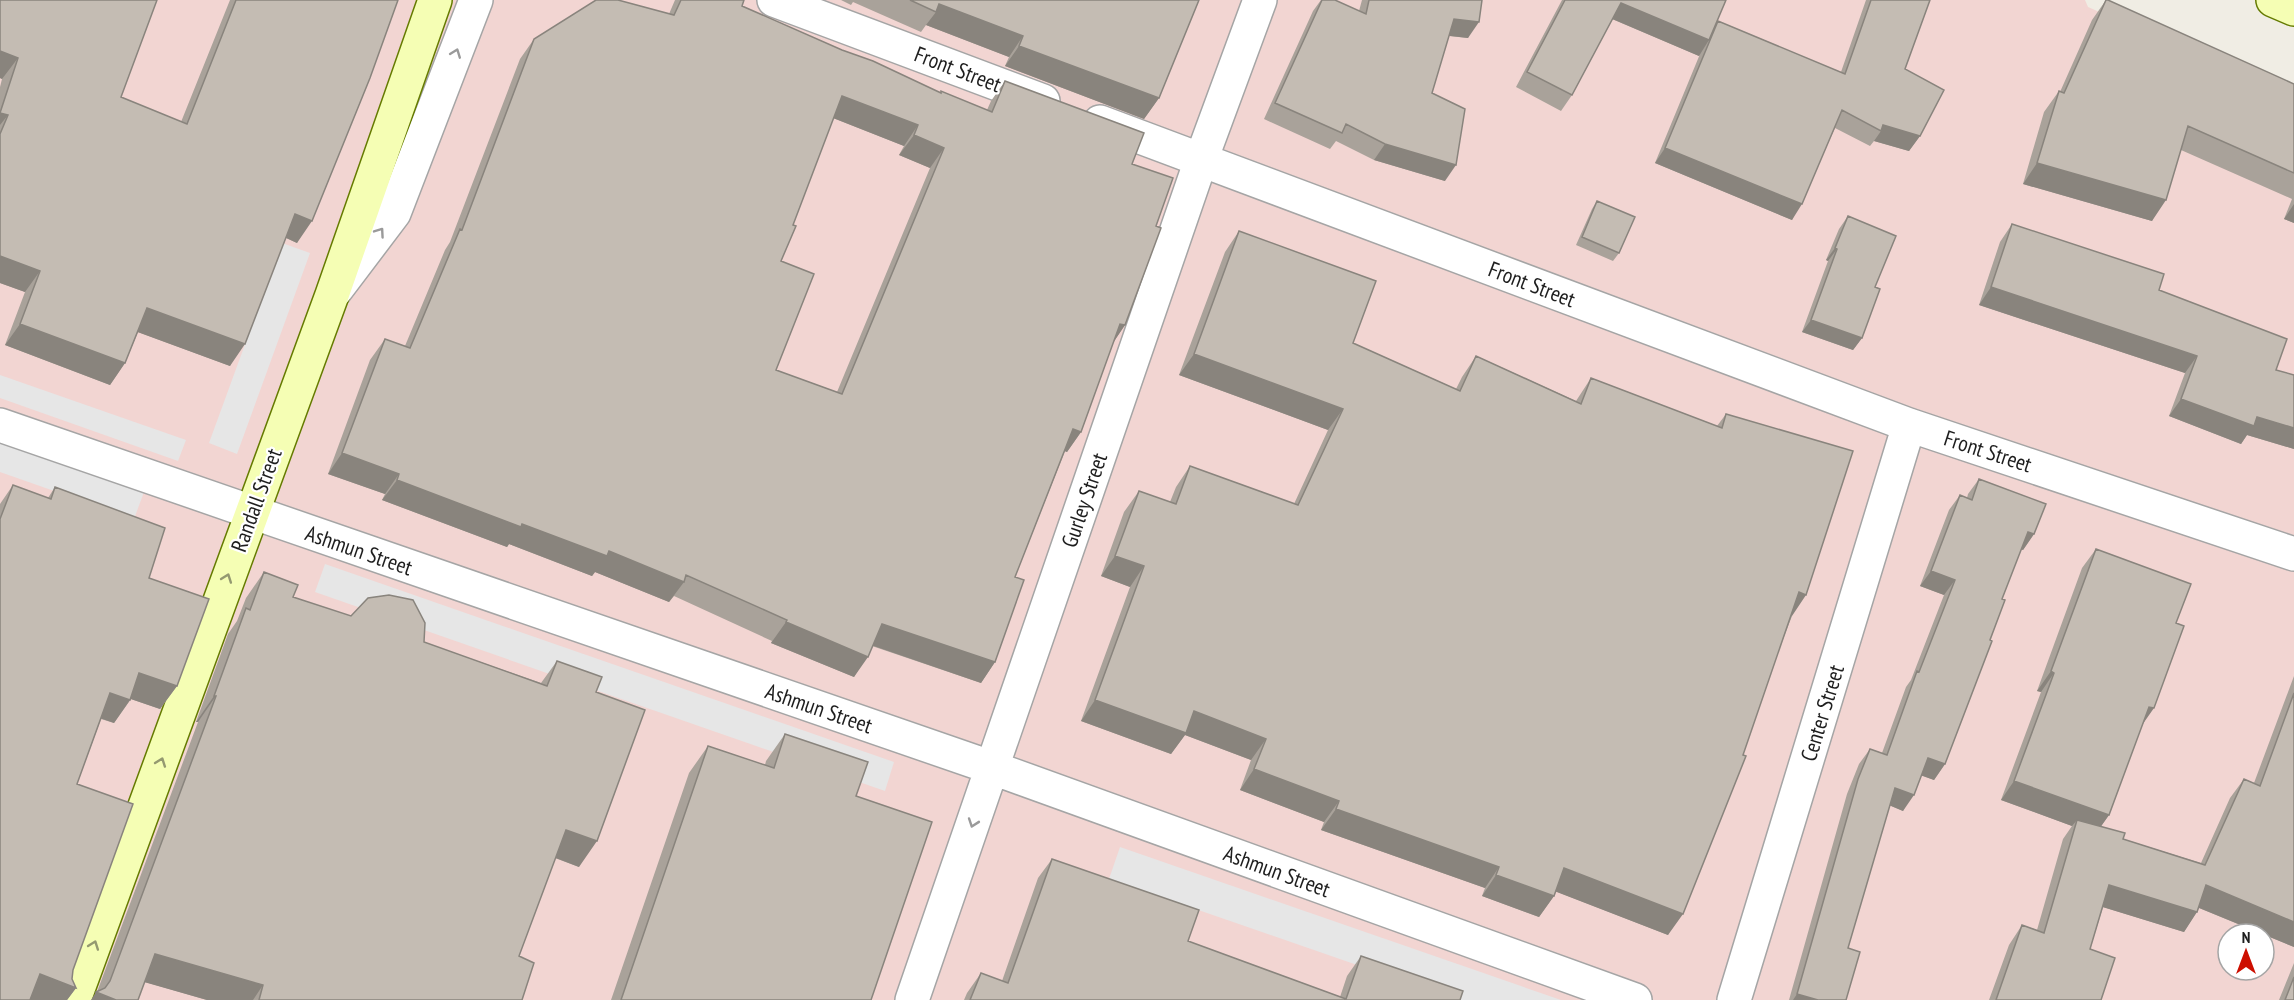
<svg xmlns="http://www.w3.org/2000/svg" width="2294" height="1000" font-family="'PT Sans Narrow',sans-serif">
	<rect width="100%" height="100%" fill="#f0ede4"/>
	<path fill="#f2d5d2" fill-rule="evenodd" d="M0 0H2085L2088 7 2294 96V1000H0ZM2228 934H2264V970H2228Z"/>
	<path fill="#e6e6e6" d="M282 243 310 253 237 454 209 443Z
		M0 375 186 440 178 461 0 398Z
		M0 442 144 492 134 519 0 472Z
		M325 564 894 762 885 791 315 592Z
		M1120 847 1561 1000H1458L1109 879Z"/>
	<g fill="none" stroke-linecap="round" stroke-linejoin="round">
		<g stroke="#a5a5a5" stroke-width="36">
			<path id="street" d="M774 0 1043 101
				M1100 122 1909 425 2294 554
				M335 291 394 213 476 0
				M0 425 993 768 1635 1000
				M912 1000 1201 160 1260 0
				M1734 1000 1909 425"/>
		</g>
		<g stroke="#657b00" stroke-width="36">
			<path id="secondary" d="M2273 0 2294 9
				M74 1000 332 295 435 0"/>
		</g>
		<use href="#street" stroke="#fff" stroke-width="33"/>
		<use href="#secondary" stroke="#f5feb4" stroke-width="33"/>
	</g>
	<path fill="#a9a29a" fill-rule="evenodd" d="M0 0 121 97 181 122 230 0H398L297 243 286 238 230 366 138 332 125 363 110 385 5 345 25 292 0 283V87L2 79 0 78Z
		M675 0H744L742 6 940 93 987 110 991 101 1005 81 1132 164 1156 226 1125 325 1114 341 1081 432 1067 452 1065 451 1015 577 995 662 981 683 872 646 854 677 771 643 772 641 674 596 669 602 595 572 592 576 509 544 507 547 382 500 385 494 328 474 370 360 385 339 405 346 445 250 450 242 520 59 534 39 669 14ZM833 118 904 146 899 155 930 168 837 392 776 370 781 261 793 225Z
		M841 0H1199L1159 98 1144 119 1005 66 1009 57 926 25 921 32 853 2 851 5Z
		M1321 0H1335L1359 11 1362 0H1482L1468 38 1449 36 1432 93 1445 181 1374 160 1336 141 1330 149 1264 119 1313 11Z
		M1562 0H1726L1716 23 1841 72 1866 0H1930L1905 69 1920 136 1909 151 1874 141 1870 146 1835 128 1792 220 1655 163 1700 54 1699 56 1612 19 1572 95 1561 111 1516 87Z
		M2106 0 2294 84V223L2284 219 2292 199 2181 150 2152 221 2023 184 2044 112 2059 91 2060 92 2092 20Z
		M1597 201 1619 253 1613 261 1576 245 1592 209Z
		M1848 216 1875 287 1862 338 1853 350 1802 332 1828 261 1826 260 1839 229Z
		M2012 224 2159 290 2276 370 2294 375V449L2247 435 2241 444 2169 416 2185 373 1979 305 2000 242Z
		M1239 231 1353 343 1456 389 1462 377 1476 356 1576 401 1591 378 1717 426 1726 414 1792 616 1668 935 1555 891 1554 896 1539 917 1482 896 1485 888 1321 830 1324 822 1240 790 1251 760 1185 735 1171 754 1081 721 1130 587 1101 576 1124 512 1139 491 1170 502 1176 487 1190 466 1294 504 1328 430 1179 375 1225 252Z
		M1979 479 2034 534 2023 550 2021 549 2002 599 1945 764 1934 780 1921 775 1903 811 1889 805 1848 948 1846 1000H1789L1847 794 1859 764 1870 749 1882 753 1906 687 1911 680 1944 595 1920 586 1949 510 1960 495 1967 498 1968 494Z
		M13 485 48 498 55 487 149 578 177 686 160 709 131 699 114 723 101 719 77 784 72 979 76 988 67 1000H0V504Z
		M2096 549 2176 623 2142 725 2109 815 2101 826 2123 839 2201 863 2230 798 2244 779 2254 783 2294 676V947L2199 908 2184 932 2103 907 2090 949 2101 1000H1989L2009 945 2022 925 2037 930 2063 839 2072 826 2001 800 2041 692 2037 691 2082 568Z
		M264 572 293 597 541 683 557 661 596 692 579 867 555 858 519 956 522 1000H207L145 982 97 992 198 722H196L228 634 237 621 246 598Z
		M785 734 856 796 871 1000H611L689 773 708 746 765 765 766 761Z
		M1052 859 1188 941 1340 997 1347 976 1361 956 1460 1000H964L967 993 981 973 1002 981 1038 878Z
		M2294 963V1000H2279Z"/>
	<path fill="#89847d" d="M1621 3 1709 40 1699 56 1610 18Z
		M939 4 1023 36 1009 57 926 25 936 12Z
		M1454 19 1479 22 1468 38 1442 35Z
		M1019 46 1159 98 1144 119 1005 66Z
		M0 51 18 58 2 79 0 78Z
		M842 96 918 125 904 146 828 116Z
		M0 113 8 115 0 125Z
		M1883 125 1920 136 1909 151 1874 141 1881 131Z
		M914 135 944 148 930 168 899 155Z
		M1385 144 1456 165 1445 181 1374 160Z
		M1665 148 1802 204 1792 220 1655 163Z
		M2037 163 2166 200 2152 221 2023 184Z
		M2294 204V223L2284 219Z
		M295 214 312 221 297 243 280 235Z
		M1835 248 1837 249 1828 261 1826 260Z
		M0 256 40 271 25 292 0 283Z
		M1991 287 2197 356 2185 373 1979 305Z
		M147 308 245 344 230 366 132 330Z
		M1811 320 1862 338 1853 350 1802 332Z
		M20 324 125 363 110 385 5 345Z
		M1120 324 1125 325 1111 346Z
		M1194 354 1343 409 1328 430 1179 375Z
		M2181 399 2257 417 2294 428V449L2247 435 2241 444 2169 416Z
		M1073 429 1081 432 1067 452 1059 449Z
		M342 453 399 474 385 494 328 474Z
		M397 480 522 524 609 551 684 582 669 602 595 572 592 576 509 544 507 547 382 500Z
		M2028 532 2034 534 2023 550 2017 547Z
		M1115 556 1144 566 1130 587 1101 576Z
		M1931 571 1955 580 1944 595 1920 586Z
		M1799 592 1806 595 1792 616 1785 613Z
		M786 622 868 657 854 677 771 643Z
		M882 624 995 662 981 683 868 644Z
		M2051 671 2054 673 2041 692 2037 691Z
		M139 673 177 686 160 709 122 696Z
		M110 693 130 700 114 723 94 716Z
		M214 696H216L198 722H196Z
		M1095 700 1194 711 1266 739 1251 760 1185 735 1171 754 1081 721Z
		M2149 707 2154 708 2140 728Z
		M1928 758 1945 764 1934 780 1917 774Z
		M1254 769 1339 801 1324 822 1240 790Z
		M2014 781 2109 815 2095 835 2077 820 2072 826 2001 800Z
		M1895 788 1914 795 1903 811 1884 803Z
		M1336 809 1499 867 1485 888 1321 830Z
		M566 830 597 841 579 867 548 855Z
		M1564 868 1683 914 1668 935 1549 889Z
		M1496 875 1554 896 1539 917 1482 896Z
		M2109 885 2197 912 2184 932 2096 905Z
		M2206 885 2294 922V947L2192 905Z
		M155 954 263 985 253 1000H207L137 980Z
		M40 974 76 988 67 1000H30Z
		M96 992 116 1000H91Z
		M1797 994 1818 1000H1793Z"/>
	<path fill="#c4bcb3" stroke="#89847d" stroke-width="1.5" fill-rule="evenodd" d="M0 0H157L121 97 187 124 236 0H398L370 78 312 221 295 214 245 344 147 308 125 363 20 324 40 271 0 256V134L8 115 0 113 18 58 0 51Z
		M596 0H618L674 15 681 0H744L742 6 842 50 873 61 941 93V91L992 112 1005 81 1144 133 1132 164 1173 178 1156 226 1161 228 1125 325 1120 324 1081 432 1073 429 1015 577 1024 580 995 662 882 624 868 657 786 622 787 620 686 575 684 582 609 551 607 556 522 524 521 527 397 480 399 474 342 453 385 339 410 348 460 229 462 230 534 39ZM842 96 918 125 914 135 944 148 842 394 776 370 814 274 781 261 796 226 793 225Z
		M910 0H1199L1159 98 1019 46 1023 36 939 4 936 12Z
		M1322 0H1335L1366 14 1369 0H1482L1479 22 1454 19 1432 93 1465 109 1456 165 1385 144 1346 124 1342 133 1275 103Z
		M1565 0H1726L1709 40 1621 3 1572 95 1527 72Z
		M1871 0H1930L1905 69 1944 90 1920 136 1883 125 1881 131 1842 110 1802 204 1665 148 1718 21 1845 74Z
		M2106 0H2108L2294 84V173L2188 126 2166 200 2037 163 2059 91 2064 93Z
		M1597 201 1635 217 1619 253 1582 237Z
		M1848 216 1896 236 1875 287 1880 289 1862 338 1811 320 1837 249 1835 248Z
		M2012 224 2164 274 2159 290 2287 339 2276 370 2294 375V428L2257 417 2254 426 2181 399 2197 356 1991 287Z
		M1239 231 1376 281 1353 343 1460 391 1476 356 1581 404 1591 378 1722 428 1726 414 1853 451 1806 595 1799 592 1743 755 1746 756 1683 914 1564 868 1554 896 1496 875 1499 867 1336 809 1339 801 1254 769 1266 739 1194 711 1186 733 1095 700 1144 566 1115 556 1139 491 1176 504 1190 466 1298 505 1343 409 1194 354Z
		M1979 479 2046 504 2034 534 2028 532 2002 599 2005 600 1990 640 1992 641 1945 764 1928 758 1914 795 1895 788 1848 948 1860 952 1846 1000H1818L1797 994 1858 779 1870 749 1887 755 1917 671 1919 672 1955 580 1931 571 1960 495 1972 500Z
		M13 485 51 499 55 487 165 528 149 578 209 599 177 686 139 673 130 700 110 693 77 784 133 804 73 970 72 979 76 988 40 974 30 1000H0V519Z
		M2096 549 2191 584 2176 623 2184 626 2154 708 2149 707 2109 815 2014 781 2054 673 2051 671Z
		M264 572 298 585 293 597 351 616 368 598 389 595 413 600 425 623 424 642 547 686 557 661 602 677 596 692 645 710 597 841 566 830 519 956 534 963 522 1000H259L263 985 155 954 138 1000H116L96 992 105 988 110 981 216 696H214L246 608 250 610Z
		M2294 693V922L2206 885 2197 912 2109 885 2090 949 2115 958 2101 1000H1996L2022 925 2044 933 2077 820 2125 833 2123 839 2205 865 2244 779 2260 786Z
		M785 734 868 762 856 796 932 822 871 1000H621L708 746 774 768Z
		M1052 859 1199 910 1188 941 1346 999 1361 956 1463 991 1460 1000H970L981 973 1008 983Z
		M2294 977V1000H2285Z"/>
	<defs><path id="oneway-chevron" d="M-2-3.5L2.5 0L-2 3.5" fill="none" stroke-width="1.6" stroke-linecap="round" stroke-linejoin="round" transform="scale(1.5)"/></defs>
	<g stroke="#9a9a9a">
		<use href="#oneway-chevron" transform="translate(456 53) rotate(-69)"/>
		<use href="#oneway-chevron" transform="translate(380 232) rotate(-55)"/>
		<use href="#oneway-chevron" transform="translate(973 823) rotate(109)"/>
	</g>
	<g stroke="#949970">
		<use href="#oneway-chevron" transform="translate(227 578) rotate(-70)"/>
		<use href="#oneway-chevron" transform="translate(161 762) rotate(-70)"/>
		<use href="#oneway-chevron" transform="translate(94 945) rotate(-70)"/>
	</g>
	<g text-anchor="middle" stroke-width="4.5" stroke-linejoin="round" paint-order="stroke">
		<g font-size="22" fill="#1e1e1e" stroke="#fff">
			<text transform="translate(958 69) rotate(21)" y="8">Front Street</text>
			<text transform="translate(1532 284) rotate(21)" y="8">Front Street</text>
			<text transform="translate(1988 451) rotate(18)" y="8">Front Street</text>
			<text transform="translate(256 500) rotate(-70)" y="8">Randall Street</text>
			<text transform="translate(1084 500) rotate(-71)" y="8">Gurley Street</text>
			<text transform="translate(359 550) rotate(19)" y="8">Ashmun Street</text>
			<text transform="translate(819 708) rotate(19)" y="8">Ashmun Street</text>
			<text transform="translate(1822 713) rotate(-73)" y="8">Center Street</text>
			<text transform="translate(1277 871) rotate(20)" y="8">Ashmun Street</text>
		</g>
	</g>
	<g transform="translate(2246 952)"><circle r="28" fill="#ffffff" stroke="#a5a5a5" stroke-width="1.5"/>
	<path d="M0-4.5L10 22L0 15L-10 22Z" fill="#cd0f00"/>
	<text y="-9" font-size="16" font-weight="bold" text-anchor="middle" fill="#1e1e1e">N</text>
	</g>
</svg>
